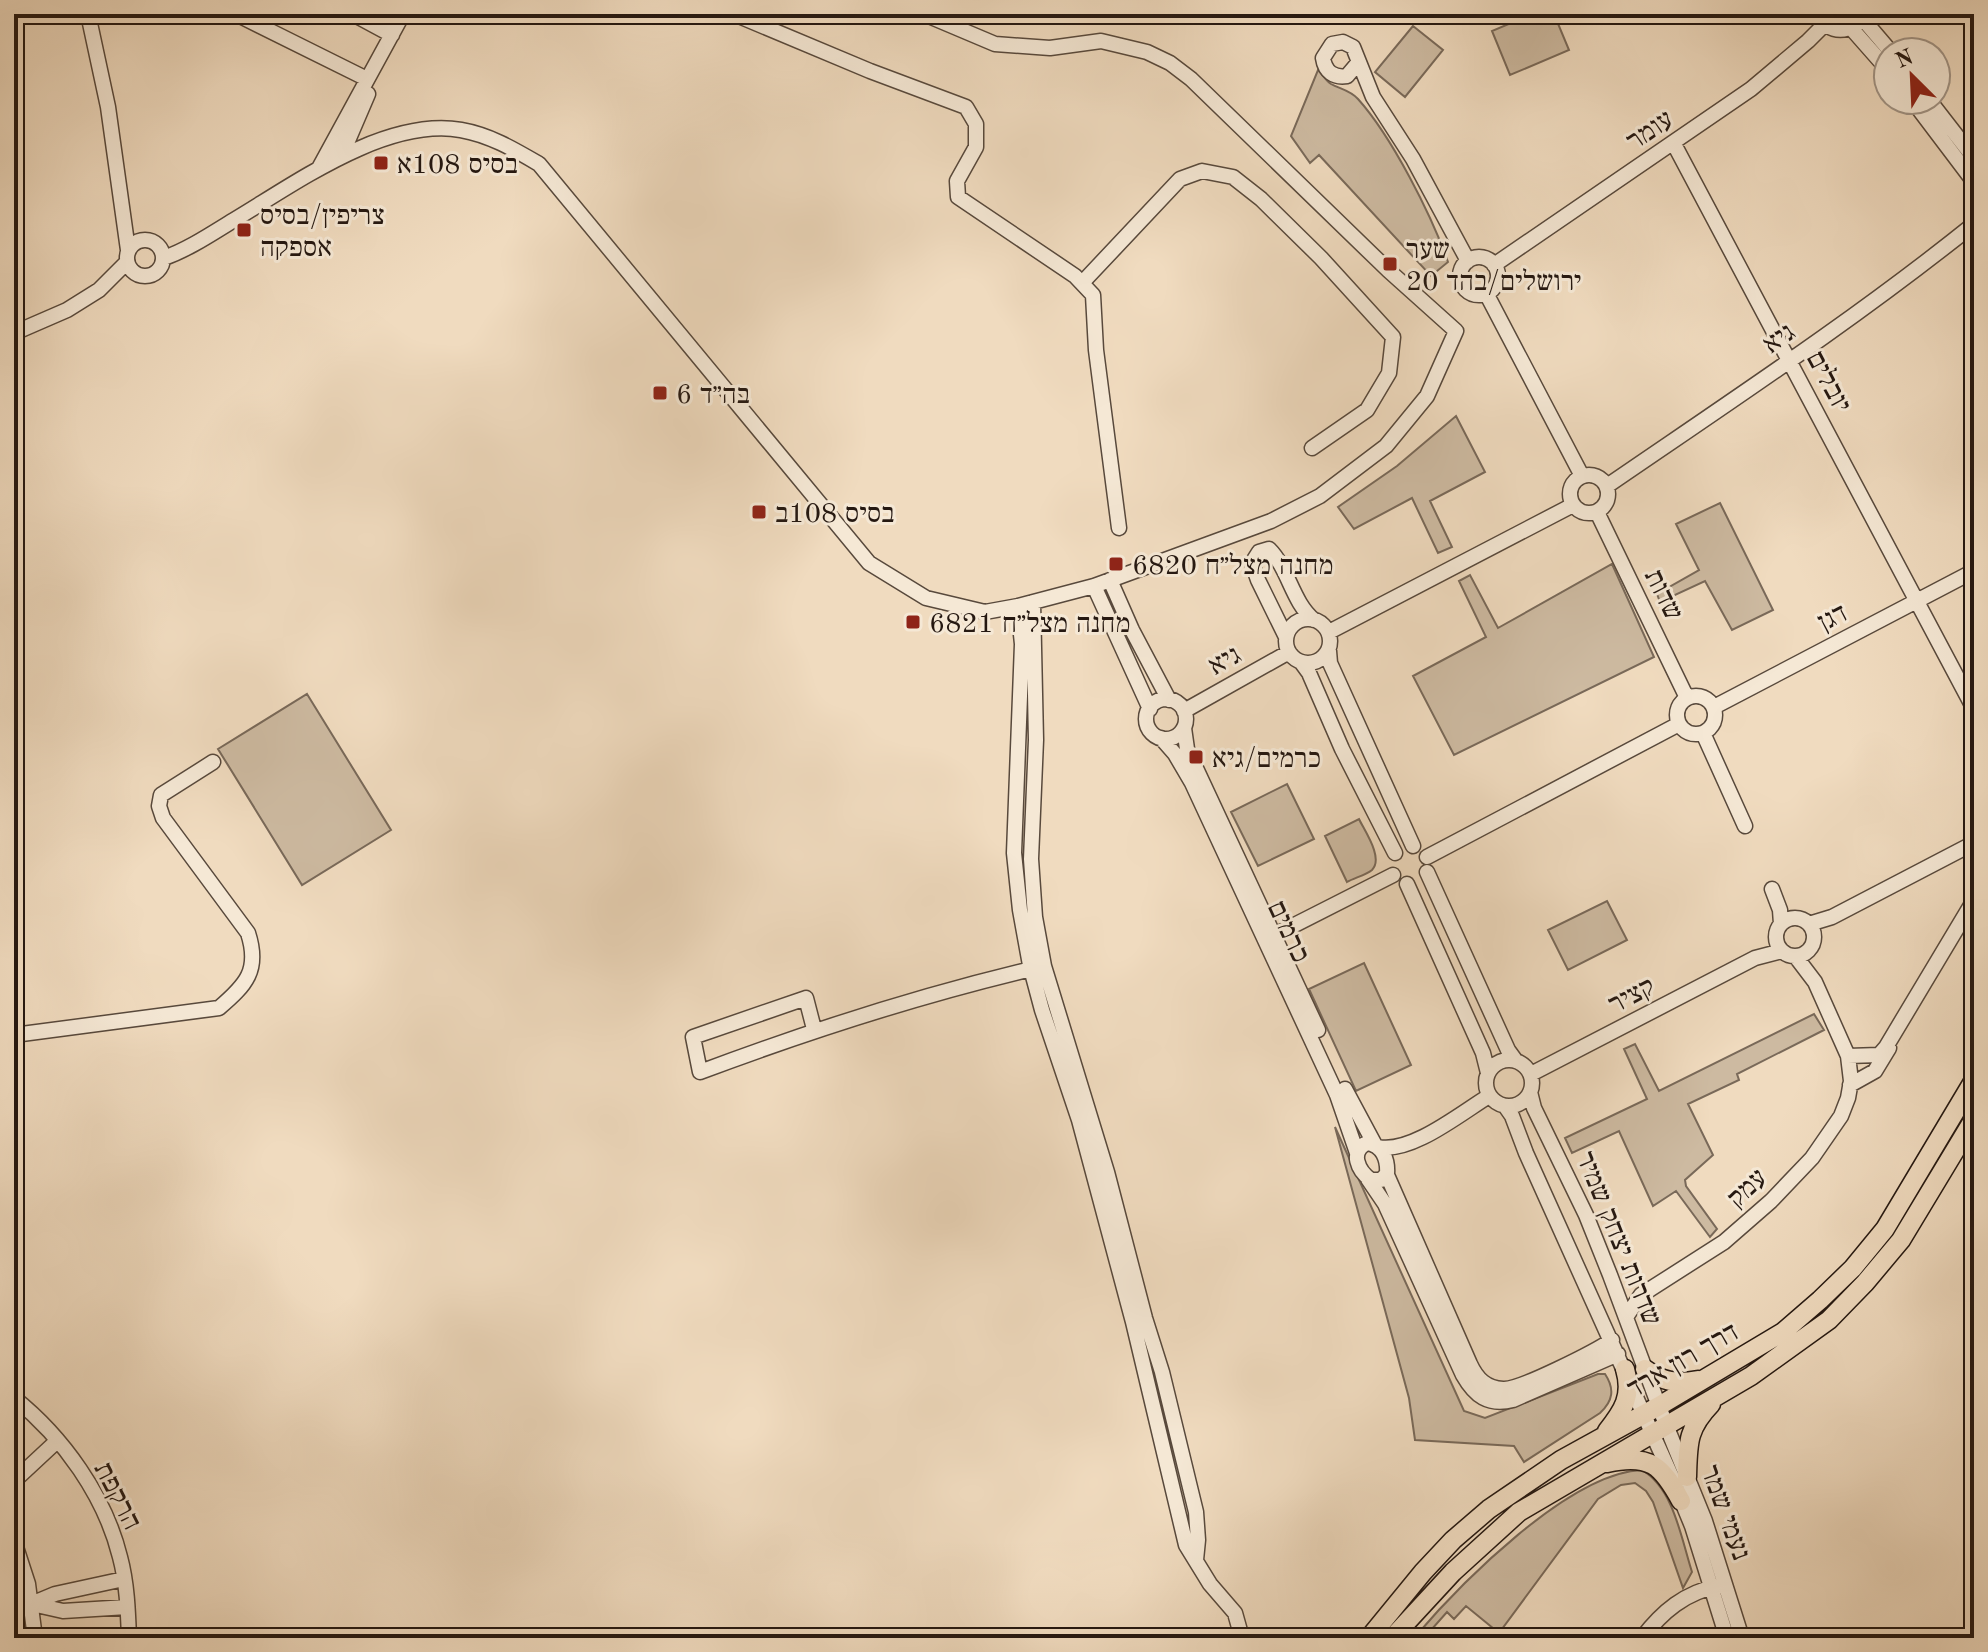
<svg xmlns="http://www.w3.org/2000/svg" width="1988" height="1652" font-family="'Old Standard TT','Frank Ruhl Libre',serif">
	<rect width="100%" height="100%" fill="#f0dbbf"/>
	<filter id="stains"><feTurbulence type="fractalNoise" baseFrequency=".0025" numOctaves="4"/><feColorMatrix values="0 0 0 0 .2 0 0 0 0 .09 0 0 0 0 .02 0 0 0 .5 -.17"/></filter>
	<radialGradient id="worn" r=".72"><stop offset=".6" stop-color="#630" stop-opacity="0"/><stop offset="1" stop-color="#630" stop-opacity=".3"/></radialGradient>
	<path fill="#cdbaa1" stroke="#796959" stroke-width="2" d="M1532 14H1554L1569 50 1510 75 1492 31Z
		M1413 26 1443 50 1405 97 1375 72Z
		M1318 70C1322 74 1326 81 1331 84 1340 89 1350 90 1358 99 1392 137 1431 214 1448 262L1431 276 1319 155 1310 163 1291 136Z
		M1456 416 1485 472 1430 501 1452 547 1438 553 1412 498 1354 529 1338 507 1397 466Z
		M1720 503 1773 610 1732 630 1705 581 1660 602 1657 594 1699 570 1676 524Z
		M1612 564 1654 657 1454 755 1413 676 1486 637 1459 581 1470 575 1498 628Z
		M307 694 391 830 302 885 218 749Z
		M1287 784 1314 839 1258 866 1231 812Z
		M1359 819C1364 830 1384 858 1372 870 1366 875 1354 878 1347 882L1325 836Z
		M1607 901 1627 940 1568 970 1548 930Z
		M1364 963 1411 1065 1356 1091 1309 989Z
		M1814 1014 1824 1030 1737 1074 1739 1080 1688 1104 1713 1155 1685 1180 1686 1186 1717 1229 1710 1237 1676 1191 1653 1206 1619 1131 1572 1153 1565 1138 1647 1099 1624 1049 1635 1044 1659 1091Z
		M1335 1127 1464 1411 1485 1418 1598 1374H1605C1615 1389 1613 1401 1600 1413L1524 1462 1514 1446 1415 1440 1409 1398Z
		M1642 1470C1674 1489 1681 1538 1692 1572L1683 1588 1653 1502 1646 1491 1635 1483 1621 1485 1598 1499 1499 1633 1466 1606 1454 1619 1447 1612 1424 1638H1414C1460 1584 1569 1473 1642 1470Z"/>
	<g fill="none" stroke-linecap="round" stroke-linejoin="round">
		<g stroke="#58493c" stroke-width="17">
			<path id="minor" d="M88 14 108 107 128 250
				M236 14 367 79
				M353 14 392 35
				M734 14 870 71 966 107 976 124V147L957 181 958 197 1075 276 1093 295 1096 350 1119 528
				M1817 14C1828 35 1853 35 1863 14
				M1862 18 1891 52
				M1851 28 1888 70
				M1358 63 1347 76C1334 78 1325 72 1323 58L1332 44 1343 42 1353 47 1373 97 1413 159 1468 261
				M1912 100 1974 182
				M1929 100 1974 158
				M1674 144 1974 709
				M341 157 368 94
				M319 168 403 14
				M1974 196V206
				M127 258a18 18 0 1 1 36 0a18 18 0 1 1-36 0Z
				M1460 276a19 19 0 1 1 38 0a19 19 0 1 1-38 0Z
				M164 258C189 249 211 234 234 220 296 183 386 117 461 130 490 135 515 150 539 164L869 563 926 598 985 612 1018 606 1094 586 1271 521 1320 496 1386 446 1427 396 1456 331 1388 270 1191 79 1170 63 1147 52 1101 41 1050 48 995 44 924 14
				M1494 265 1751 89 1808 41 1824 25
				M1082 283 1180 179 1202 171 1233 177 1261 199 1321 258 1393 337 1389 373 1367 410 1312 448
				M1486 293 1582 476
				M14 333 67 310 99 290 127 262
				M1570 494a19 19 0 1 1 38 0a19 19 0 1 1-38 0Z
				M1607 486C1731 401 1857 318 1974 224
				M1597 512 1687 698
				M1110 580 1132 630 1169 700
				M1094 586 1150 709
				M1033 602 1036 740 1031 859 1035 917 1044 966 1107 1172 1145 1318 1162 1372 1196 1512 1198 1540 1196 1560
				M1018 606 1022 644 1014 853 1020 910 1030 965 1042 1010 1079 1120 1133 1322 1186 1545 1210 1584 1235 1613 1242 1638
				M1286 641a22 22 0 1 1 44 0a22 22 0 1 1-44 0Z
				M1329 632 1573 505
				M1286 637 1258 580 1252 563 1259 552 1269 549C1289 569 1292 602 1314 620
				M1329 651 1330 663 1413 846
				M1301 662 1309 673 1342 749 1395 853
				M1677 715a19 19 0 1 1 38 0a19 19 0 1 1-38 0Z
				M1146 719a20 20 0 1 1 40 0a20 20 0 1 1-40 0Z
				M1714 707 1974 571
				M1184 711 1289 652
				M1184 728 1187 749 1318 1030
				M1703 733 1745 826
				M1161 738 1175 754 1192 783 1337 1095 1357 1153
				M1427 857 1679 724
				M1427 872 1508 1050 1516 1061
				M1407 884 1483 1053 1488 1073
				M1772 889 1780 910 1781 924
				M1776 937a19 19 0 1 1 38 0a19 19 0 1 1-38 0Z
				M1809 924 1832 917 1974 843
				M1265 940 1393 875
				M814 1029 806 998 693 1037 700 1072C812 1030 924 994 1040 967
				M14 1035 219 1008C246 985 260 970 248 933L163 818 159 806 161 795 213 762
				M1848 1056 1879 1055 1886 1047 1974 900
				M1486 1083a23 23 0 1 1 46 0a23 23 0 1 1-46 0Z
				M1531 1074 1755 958 1782 951
				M1850 1085 1875 1071 1889 1048
				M1345 1089 1375 1145
				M1530 1092 1534 1108 1586 1215 1610 1275 1666 1425 1705 1521 1742 1638
				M1505 1106 1512 1116 1526 1153 1671 1475 1692 1526 1727 1638
				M1367 1143C1383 1145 1388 1160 1387 1174L1381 1180H1371C1358 1171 1349 1151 1367 1143Z
				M1378 1147C1411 1154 1461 1113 1489 1096
				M1387 1175 1470 1364C1477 1379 1486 1388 1503 1389 1520 1390 1596 1351 1612 1340
				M1368 1179 1385 1204 1463 1375C1475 1396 1488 1406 1513 1400L1618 1354
				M1626 1317 1641 1295 1724 1242 1771 1201 1812 1158 1841 1116 1848 1098 1851 1081 1848 1056 1815 982 1796 957
				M14 1398C63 1437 105 1496 120 1557 127 1583 128 1611 129 1638
				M14 1481 57 1441
				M14 1541 28 1584 35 1638
				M32 1604 63 1611 127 1607
				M14 1607 31 1604 55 1594 124 1579
				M1642 1638C1662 1612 1685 1592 1719 1586"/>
		</g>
		<g stroke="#251811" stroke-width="21">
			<path id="major" d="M1645 1369C1663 1382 1676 1384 1698 1380
				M1607 1431C1623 1411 1633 1396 1625 1369
				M1607 1463C1650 1453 1662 1466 1681 1501
				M1687 1477C1688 1443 1687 1429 1711 1404
				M1369 1638 1423 1572 1453 1540 1489 1509 1561 1460 1659 1406 1783 1332 1820 1300 1853 1268 1885 1229 1974 1080
				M1392 1638 1453 1572 1519 1512 1751 1376 1829 1320 1865 1283 1901 1240 1974 1119"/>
		</g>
		<use href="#minor" stroke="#f5e8d5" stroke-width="14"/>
		<use href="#major" stroke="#f0dbbf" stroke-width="18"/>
	</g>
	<g fill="#8f2418" stroke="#f5e8d5" stroke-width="3">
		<rect x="373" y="155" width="16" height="16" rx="4"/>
		<rect x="236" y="222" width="16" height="16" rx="4"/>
		<rect x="1382" y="256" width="16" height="16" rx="4"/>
		<rect x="652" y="385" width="16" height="16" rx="4"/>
		<rect x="751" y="504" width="16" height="16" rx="4"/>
		<rect x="1108" y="556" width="16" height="16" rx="4"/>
		<rect x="905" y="614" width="16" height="16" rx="4"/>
		<rect x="1188" y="749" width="16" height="16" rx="4"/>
	</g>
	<g text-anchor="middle" stroke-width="6" stroke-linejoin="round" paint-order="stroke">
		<g font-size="28" fill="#251811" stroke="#f5e8d5">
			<text transform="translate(1649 129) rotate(-34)" y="10">עומר</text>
			<text transform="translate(1778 337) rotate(-35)" y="10">גיא</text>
			<text transform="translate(1830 381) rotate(62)" y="10">יובלים</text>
			<text transform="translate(1665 594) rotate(64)" y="10">שדות</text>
			<text transform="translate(1832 616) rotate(-27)" y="10">דגן</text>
			<text transform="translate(1224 659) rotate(-29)" y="10">גיא</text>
			<text transform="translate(1290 931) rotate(65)" y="10">כרמים</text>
			<text transform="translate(1631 994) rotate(-28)" y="10">קציר</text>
			<text transform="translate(1746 1187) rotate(-43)" y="10">עמק</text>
			<text transform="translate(1620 1238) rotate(68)" y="10">שדרות יצחק שמיר</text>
			<text transform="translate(1682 1359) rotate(-30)" y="10">דרך רון ארד</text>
			<text transform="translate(119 1495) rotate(63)" y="10">הרקפת</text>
			<text transform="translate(1727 1512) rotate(70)" y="10">נעמי שמר</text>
		</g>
		<g font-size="28" fill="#251811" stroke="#f5e8d5" text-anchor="start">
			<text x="397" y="173">בסיס 108א</text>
			<text x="260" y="224">צריפין/בסיס<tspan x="260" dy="32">אספקה</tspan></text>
			<text x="1406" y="258">שער<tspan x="1406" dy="32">ירושלים/בהד 20</tspan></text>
			<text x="676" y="403">בה״ד 6</text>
			<text x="775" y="522">בסיס 108ב</text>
			<text x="1132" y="574">מחנה מצל״ח 6820</text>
			<text x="929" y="632">מחנה מצל״ח 6821</text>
			<text x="1212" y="767">כרמים/גיא</text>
		</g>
	</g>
	<rect width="1988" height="1652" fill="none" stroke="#f0dbbf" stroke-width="48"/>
	<rect x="16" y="16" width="1956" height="1620" fill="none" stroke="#251811" stroke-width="4"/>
	<rect x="24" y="24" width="1940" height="1604" fill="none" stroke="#251811" stroke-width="2"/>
	<g transform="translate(1912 76) rotate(336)"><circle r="38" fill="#f5e8d5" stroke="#a29587" stroke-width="2"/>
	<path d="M0-6L14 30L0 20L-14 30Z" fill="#8f2418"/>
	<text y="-12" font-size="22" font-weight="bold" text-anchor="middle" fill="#251811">N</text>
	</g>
	<rect width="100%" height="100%" filter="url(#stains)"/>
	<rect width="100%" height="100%" fill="url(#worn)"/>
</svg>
